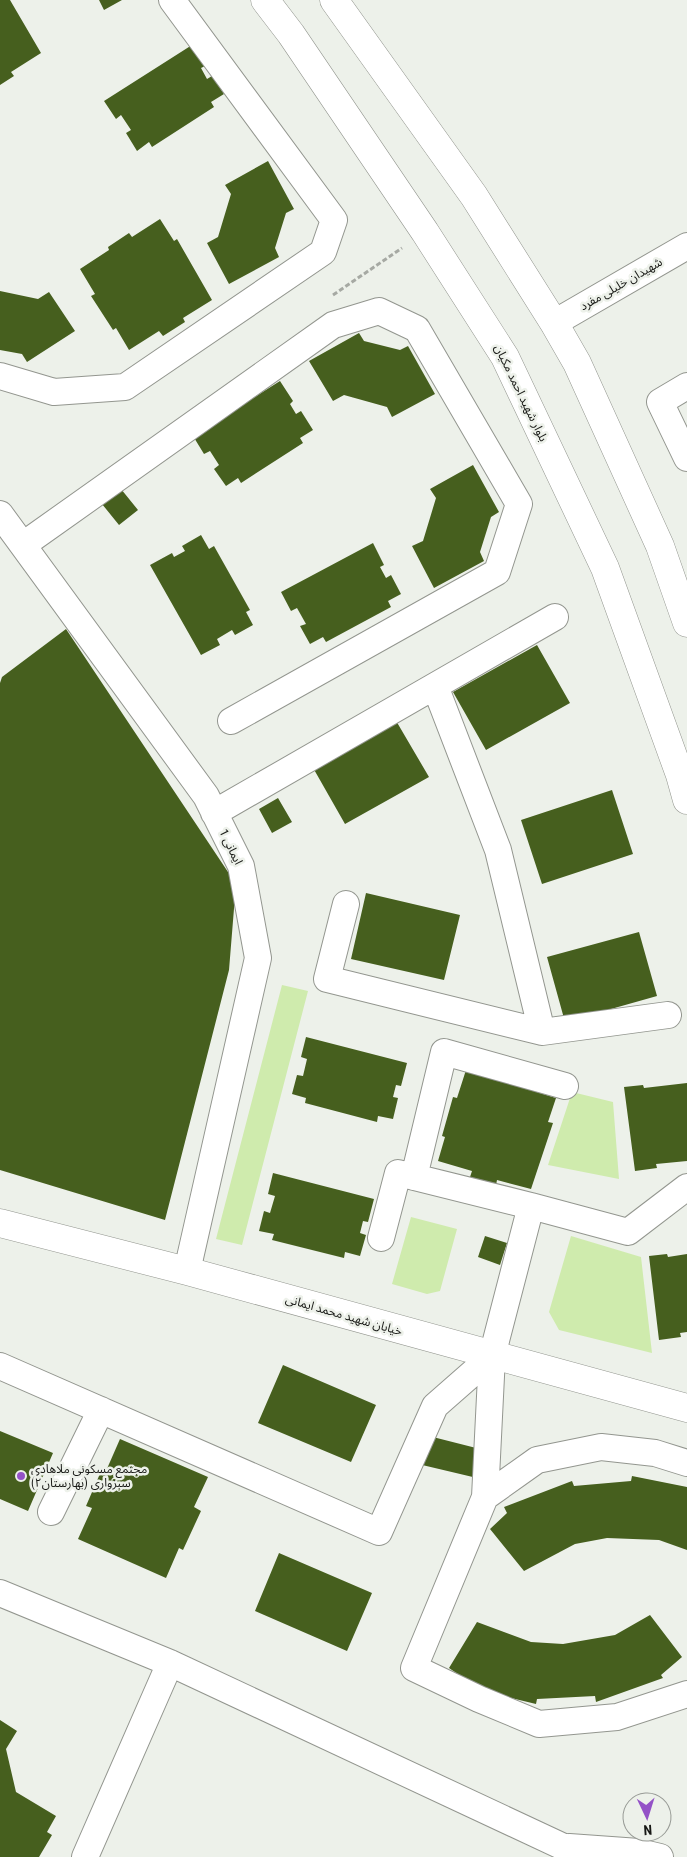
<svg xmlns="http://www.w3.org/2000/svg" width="687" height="1857" font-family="'Roboto Condensed','Noto Sans Arabic',sans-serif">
	<rect width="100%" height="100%" fill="#edf1ea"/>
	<path fill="#cfebad" d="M282 985 308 991 242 1245 216 1239Z
		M572 1092 613 1102 619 1179 548 1165Z
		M411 1217 457 1229 440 1291 427 1294 392 1284Z
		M571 1236 641 1257 652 1353 559 1330 549 1312Z"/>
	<path fill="#465f1e" d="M0 0H10L41 53 11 72 14 76 0 85Z
		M99 0H122L104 10Z
		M192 45 205 66 201 68 207 79 212 76 224 94 211 102 214 107 152 147 149 142 137 151 126 133 131 130 121 115 116 119 104 101Z
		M268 161 294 209 286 213 275 248 279 257 229 284 207 243 218 237 231 194 225 185Z
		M160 219 174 241 177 239 212 300 183 318 185 322 163 336 159 331 129 350 116 328 113 330 91 296 95 294 80 269 109 250 108 247 129 233 132 237Z
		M0 291 38 299 49 292 75 331 27 362 22 354 0 350Z
		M359 333 364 341 400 350 408 346 435 394 392 417 387 407 344 395 333 401 309 361Z
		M280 381 293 401 290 404 296 414 301 411 313 430 300 438 303 443 241 483 238 478 226 486 214 469 219 465 210 451 204 454 193 436Z
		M473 465 499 512 491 517 480 552 484 561 434 588 412 546 423 541 436 498 430 489Z
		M121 489 138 510 119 525 102 504Z
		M201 535 209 549 214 546 250 610 246 612 253 625 235 635 232 630 217 639 220 645 201 655 150 565 172 553 174 557 185 551 182 546Z
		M373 543 384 565 380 567 386 578 391 575 401 594 388 601 391 607 326 642 323 637 310 644 300 626 306 624 297 608 291 611 281 592Z
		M66 629 236 884 229 970 165 1220 0 1170V683L2 677Z
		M537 645 570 703 486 750 453 692Z
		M395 719 429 777 345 824 312 766Z
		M612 790 633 854 542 884 521 820Z
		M278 798 292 822 272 833 259 809Z
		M366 893 460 915 444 980 351 959Z
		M639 932 657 996 565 1022 547 957Z
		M306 1037 407 1063 401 1086 396 1085 393 1097 398 1098 393 1119 378 1116 377 1122 305 1103 306 1098 292 1094 297 1075 303 1076 307 1059 301 1057Z
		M466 1070 525 1084 524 1088 556 1098 548 1122 553 1123 531 1189 497 1180 496 1185 470 1177 472 1171 438 1161 445 1137 442 1136 453 1097 457 1098Z
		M687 1083V1161L656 1164 657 1168 635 1171 624 1087 643 1085 644 1088Z
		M273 1173 374 1199 368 1222 363 1221 360 1233 366 1235 360 1256 345 1252 344 1258 272 1240 274 1234 259 1231 264 1211 270 1213 275 1196 268 1194Z
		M485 1236 507 1243 500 1265 478 1257Z
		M667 1254 668 1257 687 1254V1332L680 1333 681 1337 659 1340 649 1256Z
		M283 1365 376 1405 351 1462 258 1423Z
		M0 1431 53 1453 28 1511 0 1499Z
		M425 1435 484 1450 477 1478 418 1464Z
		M120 1439 208 1477 194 1507 201 1511 183 1550 179 1548 166 1578 78 1539 92 1508 86 1506 102 1469 106 1471Z
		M632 1476 687 1487V1550L659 1540 607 1538 575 1544 524 1571 490 1529 507 1513 504 1507 572 1481 574 1486 631 1481Z
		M279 1553 372 1593 347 1651 255 1611Z
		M650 1615 682 1657 661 1675 663 1678 596 1702 595 1696 537 1699 536 1704 466 1687 468 1681 449 1668 477 1622 531 1642 563 1644 615 1635Z
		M0 1720 17 1731 6 1749 16 1792 56 1816 47 1832 52 1835 39 1857H0Z"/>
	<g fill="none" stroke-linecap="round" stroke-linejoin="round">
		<g stroke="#93968f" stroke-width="28">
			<path id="minor" d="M554 323 687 246
				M0 376 54 392 125 387 323 252 334 220 172 0
				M687 386 660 402 687 458
				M0 514 206 796 241 866 258 958 187 1271
				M23 545 333 325 379 311 417 329 519 504 497 572 231 721
				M435 686 498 850 542 1032
				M214 813 555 617
				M346 904 327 979 542 1032 668 1015
				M414 1177 444 1052 565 1086
				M531 1206 628 1232 687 1187
				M381 1238 398 1173 531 1206 492 1356 485 1497 414 1668 479 1699 539 1724 617 1717 687 1694
				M0 1366 379 1532 435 1406 492 1356
				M485 1497 537 1460 601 1447 655 1453 687 1463
				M51 1512 101 1410
				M0 1593 170 1663 585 1857
				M569 1847 639 1852 660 1857
				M85 1857 170 1663"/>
		</g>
		<g stroke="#93968f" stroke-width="29">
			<path id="tertiary" d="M0 1223 187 1271 687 1408"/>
		</g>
		<g stroke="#93968f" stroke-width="29">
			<path id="secondary" d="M265 0 291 34 425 232 505 357 605 568 680 775 687 800
				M334 0 474 196 554 323 577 363 660 546 687 623"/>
		</g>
		<path stroke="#a6a9a3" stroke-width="3" stroke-dasharray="5 2.5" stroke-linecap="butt" d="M333 295 402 248"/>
		<use href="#minor" stroke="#fff" stroke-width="26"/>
		<use href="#tertiary" stroke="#fff" stroke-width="28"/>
		<use href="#secondary" stroke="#fff" stroke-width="28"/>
	</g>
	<circle fill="#9452c7" stroke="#edf1ea" stroke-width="2" cx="21" cy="1476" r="5"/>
	<g text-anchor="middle" stroke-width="5" stroke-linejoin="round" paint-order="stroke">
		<g font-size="12" fill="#171815" stroke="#edf1ea">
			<text transform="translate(621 284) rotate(-30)" y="4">شهیدان خلیلی مفرد</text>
			<text transform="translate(521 393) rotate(64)" y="4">بلوار شهید احمد مکیان</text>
			<text transform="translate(231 847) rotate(64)" y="4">ایمانی 1</text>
			<text transform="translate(344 1315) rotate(16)" y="4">خیابان شهید محمد ایمانی</text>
		</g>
		<g font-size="12" fill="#171815" stroke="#edf1ea" text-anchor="start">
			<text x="31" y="1473">مجتمع مسکونی ملاهادی<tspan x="31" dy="14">سبزواری (بهارستان۲)</tspan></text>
		</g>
	</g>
	<g transform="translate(647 1817) rotate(176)"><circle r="24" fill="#edf1ea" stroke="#979a95"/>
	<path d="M0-4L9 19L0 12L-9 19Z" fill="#9452c7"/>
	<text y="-8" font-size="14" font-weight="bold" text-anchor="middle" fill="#171815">N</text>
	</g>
</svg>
